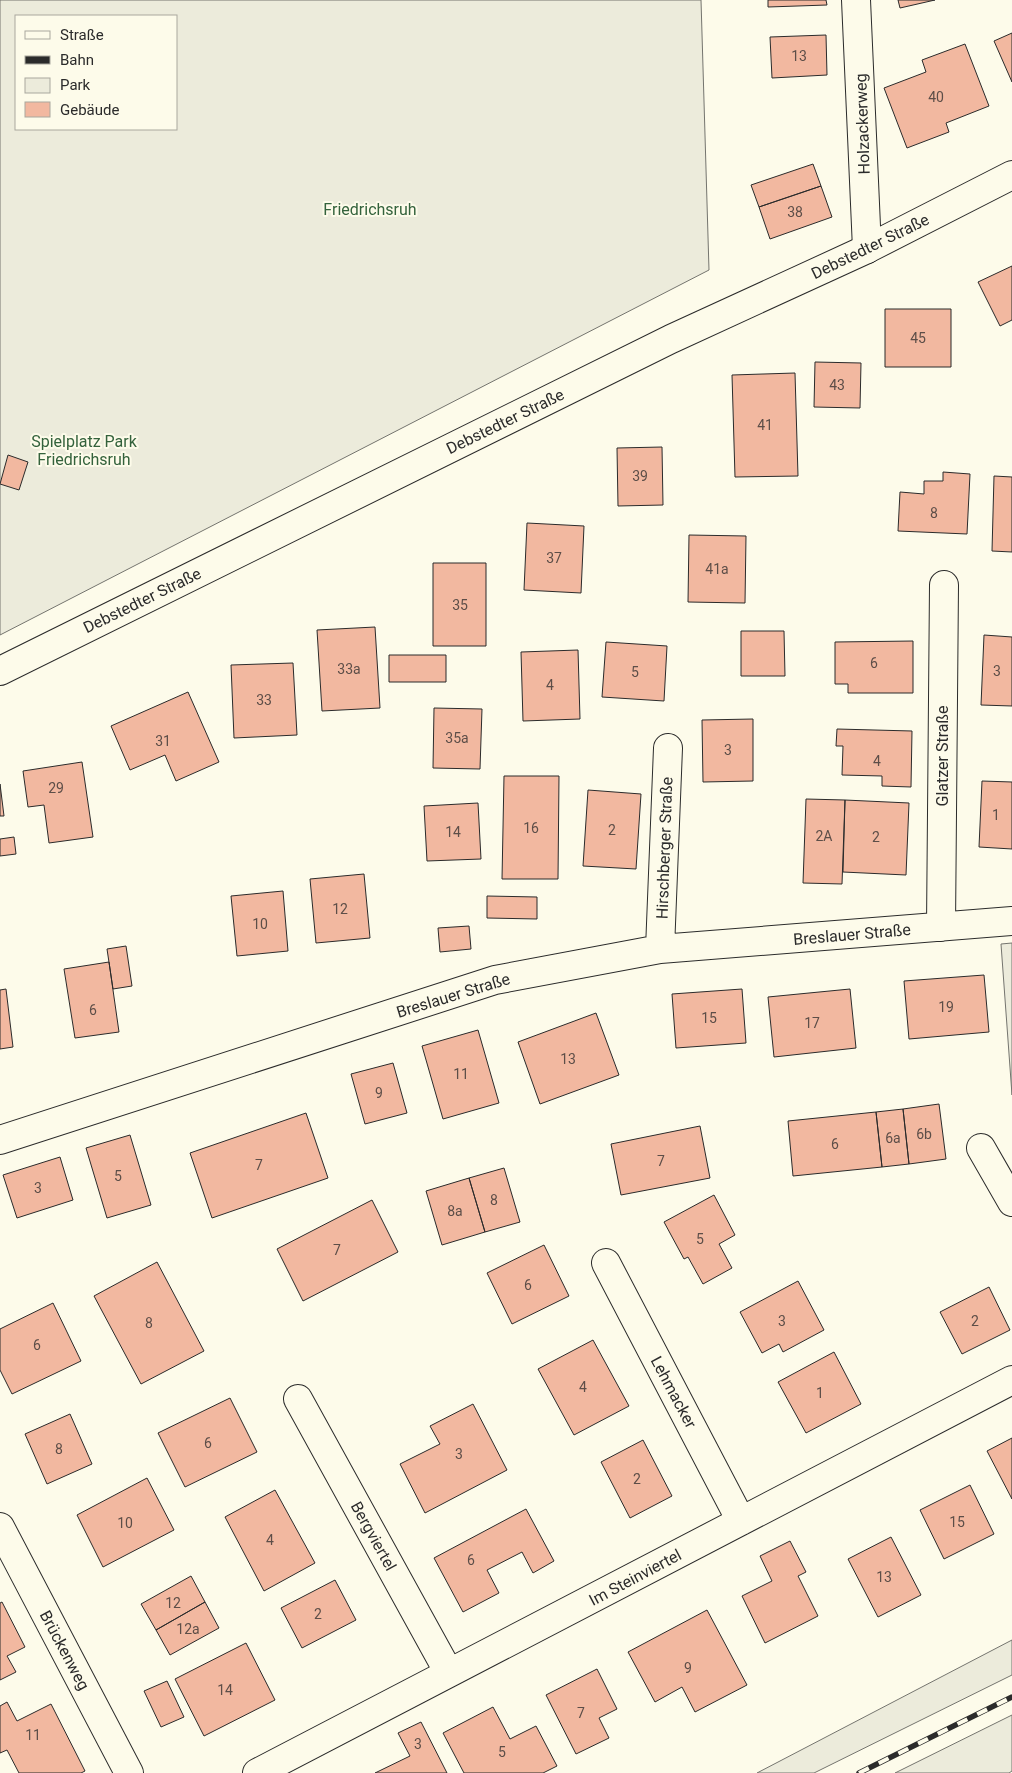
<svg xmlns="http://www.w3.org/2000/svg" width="1012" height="1773" font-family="Roboto,sans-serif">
	<rect width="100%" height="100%" fill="#fdfbea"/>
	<path fill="#ecebdb" stroke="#74746e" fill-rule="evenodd" d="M0 0H701L709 270 0 635ZM16 16H176V129H16Z
		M1012 943V1095L1001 944Z
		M1012 1640V1675L814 1773H757Z
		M1012 1715V1771L1009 1773H895Z"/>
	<path fill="#f2b8a0" stroke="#2b2b2b" d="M768 0H826L827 5 768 7Z
		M898 0H935L900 8Z
		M1012 33V82L994 41Z
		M826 35 827 75 772 78 770 37Z
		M965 44 989 106 946 123 949 132 907 148 884 88 926 72 922 60Z
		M813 164 821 186 759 207 751 185Z
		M821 186 832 217 770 239 759 207Z
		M1012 266V320L1000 326 978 282Z
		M885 309H951V367H885Z
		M815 362 861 363 860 408 814 407Z
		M795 373 798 476 735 477 732 375Z
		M662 447 663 505 618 506 617 448Z
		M8 455 28 462 19 490 0 484Z
		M943 472 970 474 967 534 898 531 900 492 924 494V481H943Z
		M994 476 1012 477V552L992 551Z
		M527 523 584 526 581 593 524 590Z
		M689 535 746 536 745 603 688 602Z
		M433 563H486V646H433Z
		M375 627 380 708 322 711 317 630Z
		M741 631H784L785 676H741Z
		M984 635 1012 637V706L981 705Z
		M913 641V693H848V684H835V642Z
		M606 642 667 646 664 701 602 697Z
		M578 650 580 719 523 721 521 652Z
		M389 655H446V682H389Z
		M293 663 297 735 234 738 231 665Z
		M188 692 219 762 176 781 165 755 130 770 111 726Z
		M434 708 482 709 480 769 433 768Z
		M753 719V781L703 782 702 720Z
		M837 729 912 731 911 787 882 786V776L842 775 843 746H836Z
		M82 762 93 837 49 843 44 805 28 807 23 771Z
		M504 776H559L558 879H502Z
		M982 781 1012 782V849L979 847Z
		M0 784 4 816H0Z
		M588 790 641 794 636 869 583 866Z
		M806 799 845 800 842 884 803 883Z
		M845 800 909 803 906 875 843 872Z
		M478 803 481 859 427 861 424 806Z
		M14 837 16 854 0 856V839Z
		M364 874 370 938 316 943 310 879Z
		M283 891 288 951 237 956 231 896Z
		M487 896 537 897V919L487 918Z
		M469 926 471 949 440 952 438 928Z
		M126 946 132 986 113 989 107 949Z
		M109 962 119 1032 75 1038 64 969Z
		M984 975 989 1032 909 1039 904 981Z
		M6 989 13 1047 0 1049V990Z
		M742 989 746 1043 676 1048 672 994Z
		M850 989 856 1048 774 1057 768 997Z
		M596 1013 619 1075 540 1104 518 1042Z
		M478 1030 499 1103 443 1119 422 1046Z
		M393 1063 407 1113 365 1124 351 1074Z
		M939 1104 946 1159 909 1164 903 1109Z
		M903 1109 909 1164 882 1167 876 1112Z
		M876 1112 882 1167 793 1176 788 1121Z
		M306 1113 328 1178 212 1218 190 1153Z
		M700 1126 710 1178 621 1195 611 1144Z
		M130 1135 151 1205 107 1218 86 1148Z
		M60 1157 73 1200 17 1218 3 1175Z
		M504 1168 520 1222 485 1232 469 1178Z
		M469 1178 485 1232 442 1245 426 1191Z
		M714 1195 735 1235 719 1244 732 1268 703 1284 688 1257 684 1259 664 1222Z
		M372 1200 398 1252 303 1301 277 1249Z
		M544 1245 569 1296 512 1324 487 1273Z
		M157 1262 204 1351 141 1384 94 1296Z
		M798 1281 824 1330 783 1352 779 1344 762 1353 740 1312Z
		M989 1287 1010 1330 962 1354 940 1312Z
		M53 1303 81 1361 12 1394 0 1370V1329Z
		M593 1340 629 1406 574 1435 538 1369Z
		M834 1352 861 1404 806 1433 778 1382Z
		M230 1398 257 1452 185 1487 158 1433Z
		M473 1404 507 1470 425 1513 400 1464 440 1444 430 1426Z
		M70 1414 92 1464 47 1484 25 1434Z
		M1012 1438V1499L987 1451Z
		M643 1440 672 1496 630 1518 601 1462Z
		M147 1478 174 1530 103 1567 77 1515Z
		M970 1485 994 1534 944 1559 920 1510Z
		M275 1490 315 1563 264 1591 225 1517Z
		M526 1509 554 1561 533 1573 522 1552 487 1570 499 1593 463 1612 434 1558Z
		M891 1537 921 1595 878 1617 848 1559Z
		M790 1541 806 1572 798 1576 818 1616 765 1643 742 1596 772 1581 760 1556Z
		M191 1576 205 1602 156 1630 141 1604Z
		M335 1580 356 1620 302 1648 281 1608Z
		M2 1602 25 1647 7 1656 16 1672 0 1680V1603Z
		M205 1602 219 1628 170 1655 156 1630Z
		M707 1610 747 1685 695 1712 682 1687 655 1702 628 1652Z
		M246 1643 275 1700 204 1736 175 1679Z
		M597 1669 617 1709 599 1718 609 1738 576 1754 546 1695Z
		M167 1681 184 1717 161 1727 144 1691Z
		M7 1702 17 1721 51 1704 85 1771 81 1773H19L7 1750 0 1753V1706Z
		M493 1707 510 1739 536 1726 557 1766 543 1773H464L443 1733Z
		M421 1722 447 1773H375L410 1756 398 1733Z"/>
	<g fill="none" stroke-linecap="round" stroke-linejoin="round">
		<g stroke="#2b2b2b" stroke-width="30">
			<path id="minor" d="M856 0 867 249
				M941 927 944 585
				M660 949 668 748
				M0 1140 495 980 660 949 1012 921
				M981 1148 1012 1202
				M606 1263 741 1521
				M298 1399 449 1673
				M0 1527 129 1773
				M257 1773 1012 1380"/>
		</g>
		<g stroke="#2b2b2b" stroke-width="30">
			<path id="major" d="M0 671 671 339 867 249 1012 175"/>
		</g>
		<use href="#minor" stroke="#fdfbea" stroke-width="28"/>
		<use href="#major" stroke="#fdfbea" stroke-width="28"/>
		<g stroke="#2b2b2b" stroke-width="5.5">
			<path id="rail" d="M859 1773 1012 1697"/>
		</g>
		<use href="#rail" stroke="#fdfbea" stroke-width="4" stroke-dasharray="11" stroke-linecap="butt"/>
	</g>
	<g text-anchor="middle" stroke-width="4" stroke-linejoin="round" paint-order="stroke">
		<g font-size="14" fill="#5d4e48">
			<text x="799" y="61">13</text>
			<text x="936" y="102">40</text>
			<text x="795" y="217">38</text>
			<text x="918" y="343">45</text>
			<text x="837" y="390">43</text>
			<text x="765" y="430">41</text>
			<text x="640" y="481">39</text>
			<text x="934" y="518">8</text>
			<text x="554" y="563">37</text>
			<text x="717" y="574">41a</text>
			<text x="460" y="610">35</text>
			<text x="874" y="668">6</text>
			<text x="349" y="674">33a</text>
			<text x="997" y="676">3</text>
			<text x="635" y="677">5</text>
			<text x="550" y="690">4</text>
			<text x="264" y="705">33</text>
			<text x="457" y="743">35a</text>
			<text x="163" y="746">31</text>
			<text x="728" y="755">3</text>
			<text x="877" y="766">4</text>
			<text x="56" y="793">29</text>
			<text x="996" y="820">1</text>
			<text x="531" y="833">16</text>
			<text x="612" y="835">2</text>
			<text x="453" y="837">14</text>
			<text x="824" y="841">2A</text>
			<text x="876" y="842">2</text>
			<text x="340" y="914">12</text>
			<text x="260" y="929">10</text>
			<text x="946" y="1012">19</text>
			<text x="93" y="1015">6</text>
			<text x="709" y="1023">15</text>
			<text x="812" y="1028">17</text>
			<text x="568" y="1064">13</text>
			<text x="461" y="1079">11</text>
			<text x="379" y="1098">9</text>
			<text x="924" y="1139">6b</text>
			<text x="893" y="1143">6a</text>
			<text x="835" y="1149">6</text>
			<text x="661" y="1166">7</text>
			<text x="259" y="1170">7</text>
			<text x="118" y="1181">5</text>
			<text x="38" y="1193">3</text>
			<text x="494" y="1205">8</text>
			<text x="455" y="1216">8a</text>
			<text x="700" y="1244">5</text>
			<text x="337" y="1255">7</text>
			<text x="528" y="1290">6</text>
			<text x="782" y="1326">3</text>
			<text x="975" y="1326">2</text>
			<text x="149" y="1328">8</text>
			<text x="37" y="1350">6</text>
			<text x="583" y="1392">4</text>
			<text x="820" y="1398">1</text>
			<text x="208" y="1448">6</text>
			<text x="59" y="1454">8</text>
			<text x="459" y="1459">3</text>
			<text x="637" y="1484">2</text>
			<text x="957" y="1527">15</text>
			<text x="125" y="1528">10</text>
			<text x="270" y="1545">4</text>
			<text x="471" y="1565">6</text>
			<text x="884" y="1582">13</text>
			<text x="173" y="1608">12</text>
			<text x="318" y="1619">2</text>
			<text x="188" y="1634">12a</text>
			<text x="688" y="1673">9</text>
			<text x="225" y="1695">14</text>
			<text x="581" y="1718">7</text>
			<text x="33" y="1740">11</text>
			<text x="418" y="1749">3</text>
			<text x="502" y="1757">5</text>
		</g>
		<g font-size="16" fill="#2b2b2b" stroke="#fdfbea">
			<text transform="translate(862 124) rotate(-92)" y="6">Holzackerweg</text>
			<text transform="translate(870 246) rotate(-26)" y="6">Debstedter Straße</text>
			<text transform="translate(505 421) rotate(-26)" y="6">Debstedter Straße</text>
			<text transform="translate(142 600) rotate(-26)" y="6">Debstedter Straße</text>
			<text transform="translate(942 756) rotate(-90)" y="6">Glatzer Straße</text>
			<text transform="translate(664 848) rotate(-88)" y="6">Hirschberger Straße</text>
			<text transform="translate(852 934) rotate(-5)" y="6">Breslauer Straße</text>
			<text transform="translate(453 995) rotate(-17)" y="6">Breslauer Straße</text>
			<text transform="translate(674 1392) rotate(62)" y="6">Lehmacker</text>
			<text transform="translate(374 1536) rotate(61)" y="6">Bergviertel</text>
			<text transform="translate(635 1577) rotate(-28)" y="6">Im Steinviertel</text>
			<text transform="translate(65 1650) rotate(62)" y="6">Brückenweg</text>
		</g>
		<g font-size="16" fill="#34623c" stroke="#fdfbea">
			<text x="370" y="215">Friedrichsruh</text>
			<text x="84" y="447">Spielplatz Park<tspan x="84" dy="18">Friedrichsruh</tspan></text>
		</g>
	</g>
	<rect x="15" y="15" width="162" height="115" fill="#fdfbea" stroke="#a9a89e"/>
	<rect x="25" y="31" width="25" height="8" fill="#fdfbea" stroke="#a9a89e"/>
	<text x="60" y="40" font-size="15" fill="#2b2b2b">Straße</text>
	<rect x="25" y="56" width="25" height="8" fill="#2b2b2b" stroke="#a9a89e"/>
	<text x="60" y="65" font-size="15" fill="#2b2b2b">Bahn</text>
	<rect x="25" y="78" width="25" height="15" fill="#ecebdb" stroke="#a9a89e"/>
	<text x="60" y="90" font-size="15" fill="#2b2b2b">Park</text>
	<rect x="25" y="102" width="25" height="15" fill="#f2b8a0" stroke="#a9a89e"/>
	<text x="60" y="115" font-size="15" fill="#2b2b2b">Gebäude</text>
</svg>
